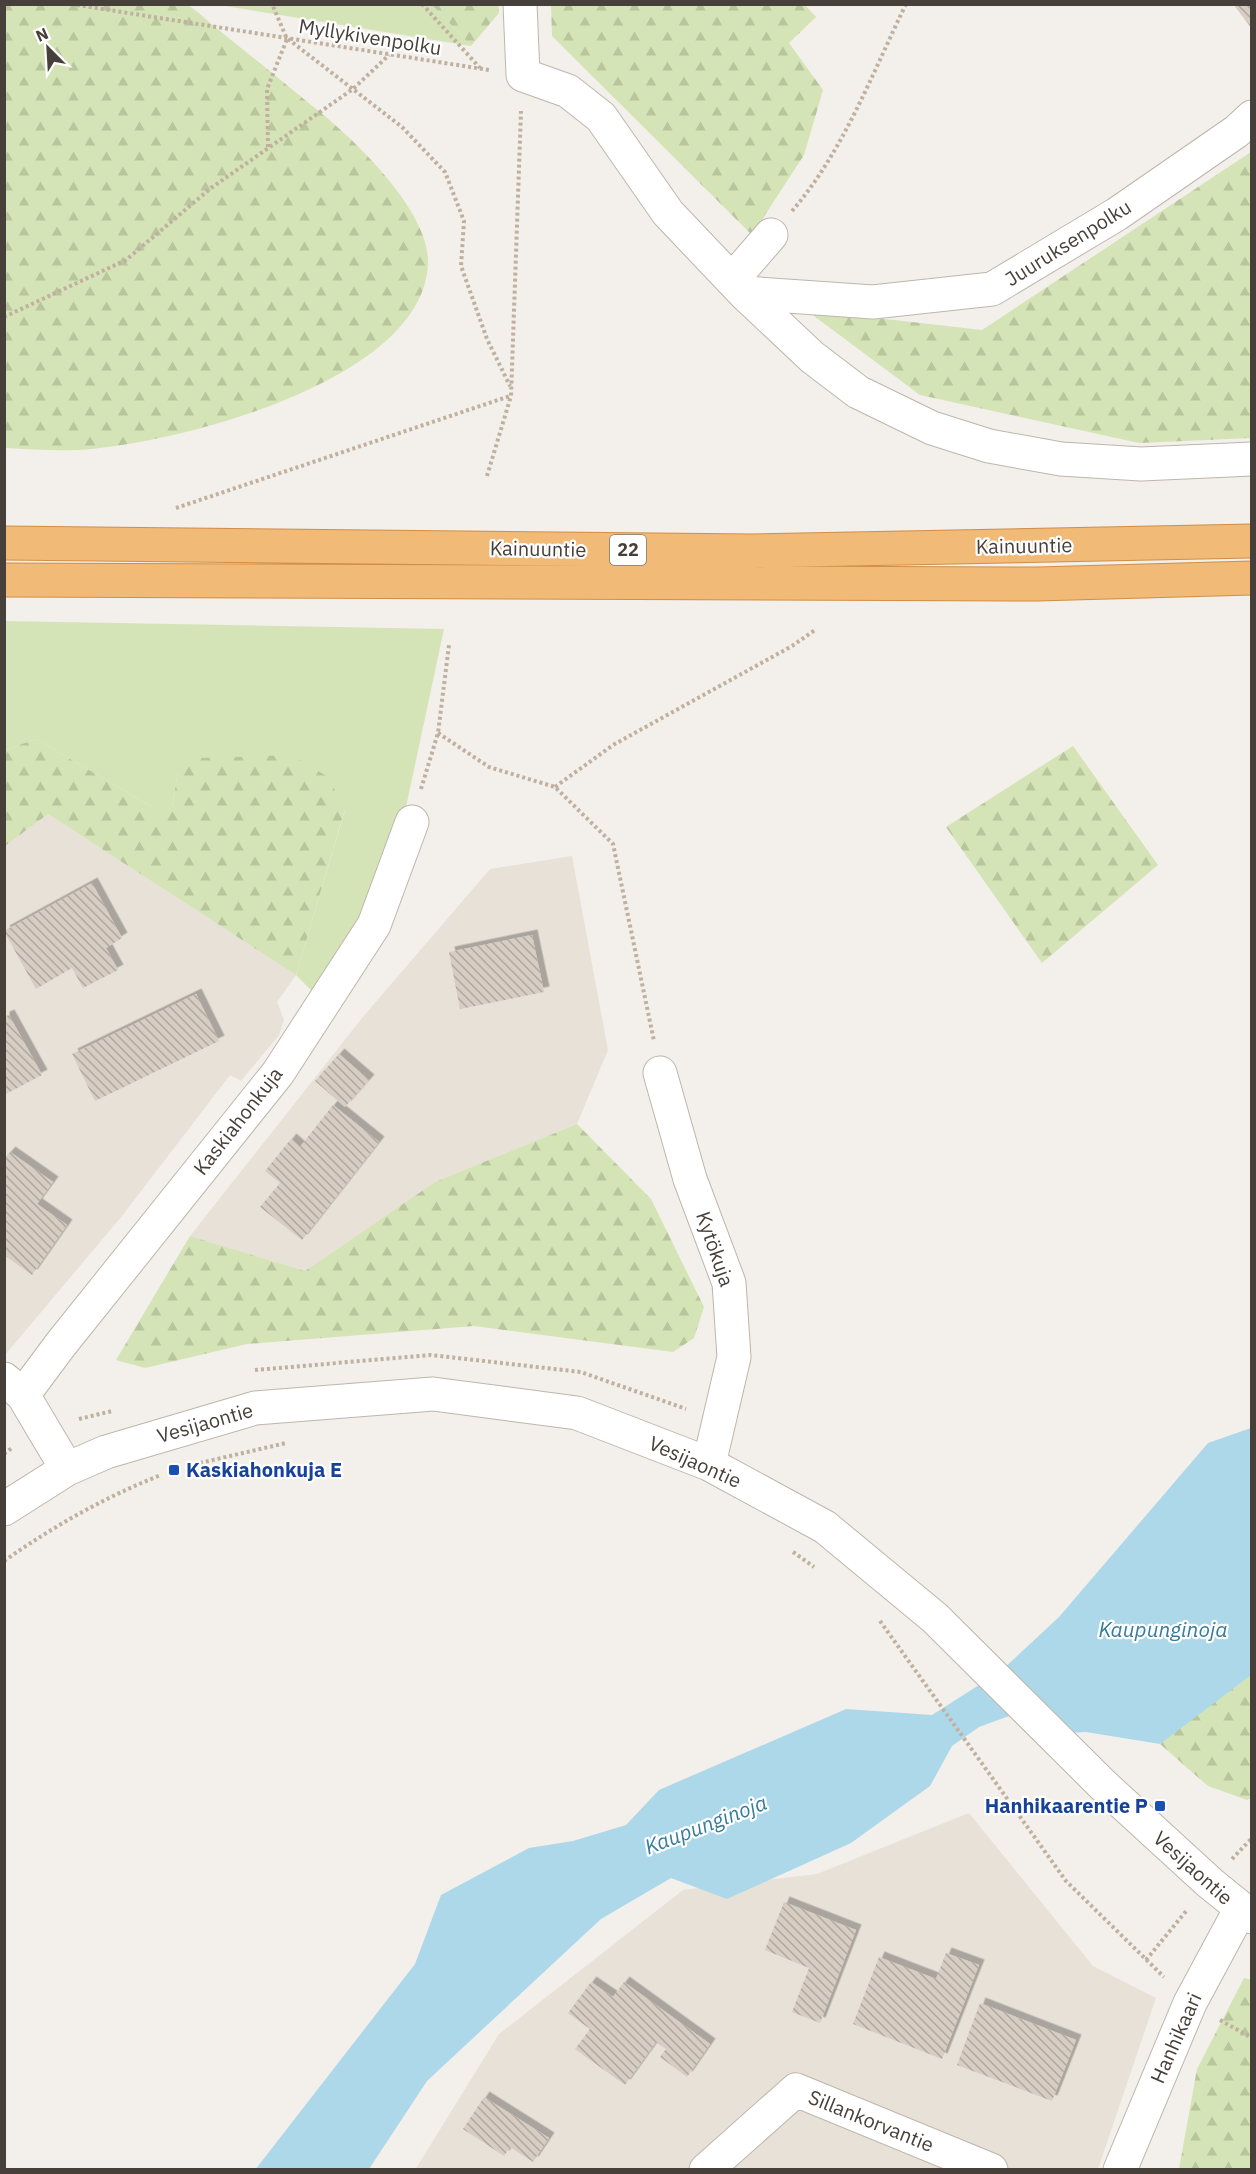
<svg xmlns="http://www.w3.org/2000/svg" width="1256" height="2174" font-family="'IBM Plex Sans',sans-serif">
	<defs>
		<pattern id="forest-firs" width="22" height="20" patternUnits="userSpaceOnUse" patternTransform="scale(1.5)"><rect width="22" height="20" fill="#d5e4b6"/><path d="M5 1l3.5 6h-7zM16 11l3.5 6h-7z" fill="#b8c59d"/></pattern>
		<pattern id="building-back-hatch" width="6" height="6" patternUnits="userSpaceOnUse" patternTransform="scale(1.5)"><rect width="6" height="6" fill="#d7cdc3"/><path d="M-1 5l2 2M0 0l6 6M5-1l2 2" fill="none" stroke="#b0a89f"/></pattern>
		<filter id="shadow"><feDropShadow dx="5.5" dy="-5.5" stdDeviation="0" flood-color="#0004"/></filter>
	</defs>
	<rect width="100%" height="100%" fill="#f3efea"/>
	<path fill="#e7e1d8" d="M48 814 296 975 277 1002 284 1020 279 1035 241 1081 230 1075 122 1216 5 1355V846Z
		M572 856 608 1050 577 1124 435 1182 305 1271 190 1236 362 1018 490 869Z
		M969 1813 1093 1966 1156 1998 1098 2169 415 2170 499 2034 683 1890 817 1874Z"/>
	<path fill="#d5e4b6" d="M219 5H432L471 46Z
		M4 621 444 629 403 821 366 918 317 996 296 975 345 810 178 771 172 807H152L36 739 5 750Z"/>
	<path fill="url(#forest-firs)" d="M5 4C52 4 99 4 145 4 157 4 177 1 187 5 198 10 210 24 220 31 254 58 288 86 321 113 358 143 429 212 428 262 426 382 171 445 78 450 53 451 29 449 5 448Z
		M804 4 816 17 789 43 823 90 804 155 752 235 552 36 551 5Z
		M432 5H498L499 13 471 46Z
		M1251 152V438L1139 443 920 395 806 310 982 330Z
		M36 739 152 807H172L178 771 199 758 292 755 328 777 345 809 296 975 48 814 5 846V750Z
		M1073 746 1158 865 1042 963 946 827Z
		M577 1124 651 1199 704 1307 694 1338 673 1352 474 1326 247 1344 145 1368 116 1360 190 1236 305 1271 435 1182Z
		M1251 1669V1798L1247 1800 1208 1786 1160 1744Z
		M1244 1978 1252 1980 1251 2169H1179L1197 2069Z"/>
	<path fill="#acd8ea" d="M1251 1428V1675L1160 1744 1086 1732 1066 1733 1036 1706 979 1727 952 1746 930 1786 851 1843 727 1899 671 1878 601 1919 427 2081 369 2169 255 2170 415 1964 441 1895 529 1848 573 1841 626 1825 659 1790 846 1709 932 1715 1001 1671 1059 1617 1208 1443Z"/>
	<path fill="url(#building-back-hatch)" filter="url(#shadow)" d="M1233 4H1252V29Z
		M92 883 122 938 106 948 118 970 83 988 72 968 36 989 4 931Z
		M532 935 544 992 460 1009 449 952Z
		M196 994 219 1041 95 1101 72 1054Z
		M9 1015 42 1075 4 1095V1017Z
		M339 1054 369 1080 345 1107 315 1081Z
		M333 1105 379 1142 302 1240 260 1207 280 1183 265 1171 291 1139 300 1147Z
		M10 1152 53 1182 37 1204 67 1225 32 1275 4 1255V1159Z
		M784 1902 856 1930 820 2023 792 2012 809 1968 765 1950Z
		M946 1953 979 1965 942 2059 853 2024 879 1957 936 1979Z
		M591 1982 613 1997 624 1982 710 2044 687 2077 660 2057 666 2049 656 2042 625 2085 575 2049 590 2029 568 2013Z
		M980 2003 1076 2040 1052 2101 957 2065Z
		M484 2097 549 2138 533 2162 510 2147 504 2156 463 2129Z"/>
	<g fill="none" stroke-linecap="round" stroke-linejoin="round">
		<g stroke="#beb6ad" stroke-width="35">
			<path id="minor" d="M520 4 523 75 568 91 601 117 668 213 744 293 812 357 858 392 932 428 989 446 1061 459 1141 464 1252 459
				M732 280 771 235
				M744 293 873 302 992 289 1117 214 1237 131 1252 117
				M660 1073 690 1179 729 1283 734 1357 709 1464
				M4 1379 23 1395 67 1469
				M23 1395 61 1344 278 1073 374 925 412 822
				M4 1509 67 1469 106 1452 255 1408 433 1394 577 1413 709 1464 825 1527 935 1618 1103 1785 1210 1883 1252 1917
				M706 2170 796 2090 991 2170
				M1120 2170 1190 2003 1240 1910"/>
		</g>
		<g stroke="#d08e47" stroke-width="35">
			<path id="highway" d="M4 543 753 551 1252 541
				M4 580 1037 584 1252 578"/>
		</g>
		<path stroke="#bfb0a0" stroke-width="4" stroke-dasharray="3 3" stroke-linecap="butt" d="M71 4 489 70
			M422 4 480 68
			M288 39 402 127 445 172 464 221 461 266 487 339 510 386
			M268 147 267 89 287 39 272 4
			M792 211C843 152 872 74 906 4
			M4 317 126 260 211 188 353 89 389 55
			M487 476 511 396 521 111
			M176 508 510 396
			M438 733 489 767 555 787 613 844 654 1041
			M555 787 613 745 792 646 815 630
			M421 789 438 733 449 645
			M255 1370 431 1355 581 1372 686 1409
			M79 1419 112 1411
			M4 1454 13 1447
			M200 1463 286 1443
			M793 1552 814 1567
			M4 1561C54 1526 105 1497 161 1475
			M880 1621 1066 1881 1164 1977
			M1232 1859 1252 1838
			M1146 1960 1187 1910
			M1220 2020 1252 2038"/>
		<use href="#minor" stroke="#fff" stroke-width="33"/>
		<use href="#highway" stroke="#f1ba77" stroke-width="33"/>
	</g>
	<g fill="#1a4fb4" stroke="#fff" stroke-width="2">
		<rect x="168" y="1464" width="12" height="12" rx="3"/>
		<rect x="1154" y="1800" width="12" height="12" rx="3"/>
	</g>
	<g text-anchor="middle" stroke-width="4.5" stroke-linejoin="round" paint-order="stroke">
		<rect fill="#fff" stroke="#7e7974" stroke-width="1.5" x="610" y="535" width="36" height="30" rx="4.5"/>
		<g font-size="18" font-weight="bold" fill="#473f39">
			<text x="628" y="556">22</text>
		</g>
		<g font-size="20" fill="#473f39" stroke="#fff">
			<text transform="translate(370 37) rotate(9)" y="7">Myllykivenpolku</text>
			<text transform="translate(1068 243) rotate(-32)" y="7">Juuruksenpolku</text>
			<text transform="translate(1024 546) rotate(-1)" y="7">Kainuuntie</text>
			<text transform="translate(538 549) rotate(1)" y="7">Kainuuntie</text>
			<text transform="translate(238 1121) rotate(-52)" y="7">Kaskiahonkuja</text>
			<text transform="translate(715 1249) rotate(71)" y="7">Kytökuja</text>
			<text transform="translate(205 1423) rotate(-16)" y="7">Vesijaontie</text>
			<text transform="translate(695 1462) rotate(24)" y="7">Vesijaontie</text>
			<text transform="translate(1193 1868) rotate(42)" y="7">Vesijaontie</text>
			<text transform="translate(1176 2038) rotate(-66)" y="7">Hanhikaari</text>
			<text transform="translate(871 2121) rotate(22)" y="7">Sillankorvantie</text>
		</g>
		<g font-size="20" font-weight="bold" fill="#164399" stroke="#fff" text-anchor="start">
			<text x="186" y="1477">Kaskiahonkuja E</text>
			<text x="1148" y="1813" text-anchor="end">Hanhikaarentie P</text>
		</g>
		<g font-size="21" font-style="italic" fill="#377c9a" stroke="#fff">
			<text x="1163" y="1637">Kaupunginoja</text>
			<text transform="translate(706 1825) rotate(-21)" y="7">Kaupunginoja</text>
		</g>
	</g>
	<rect width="1256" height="2174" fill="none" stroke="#473f39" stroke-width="12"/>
	<g transform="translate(48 48) rotate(336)" stroke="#ffffff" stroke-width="4.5" paint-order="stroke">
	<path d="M0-4.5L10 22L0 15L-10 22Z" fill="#473f39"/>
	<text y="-9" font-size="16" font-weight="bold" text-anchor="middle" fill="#473f39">N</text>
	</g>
</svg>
